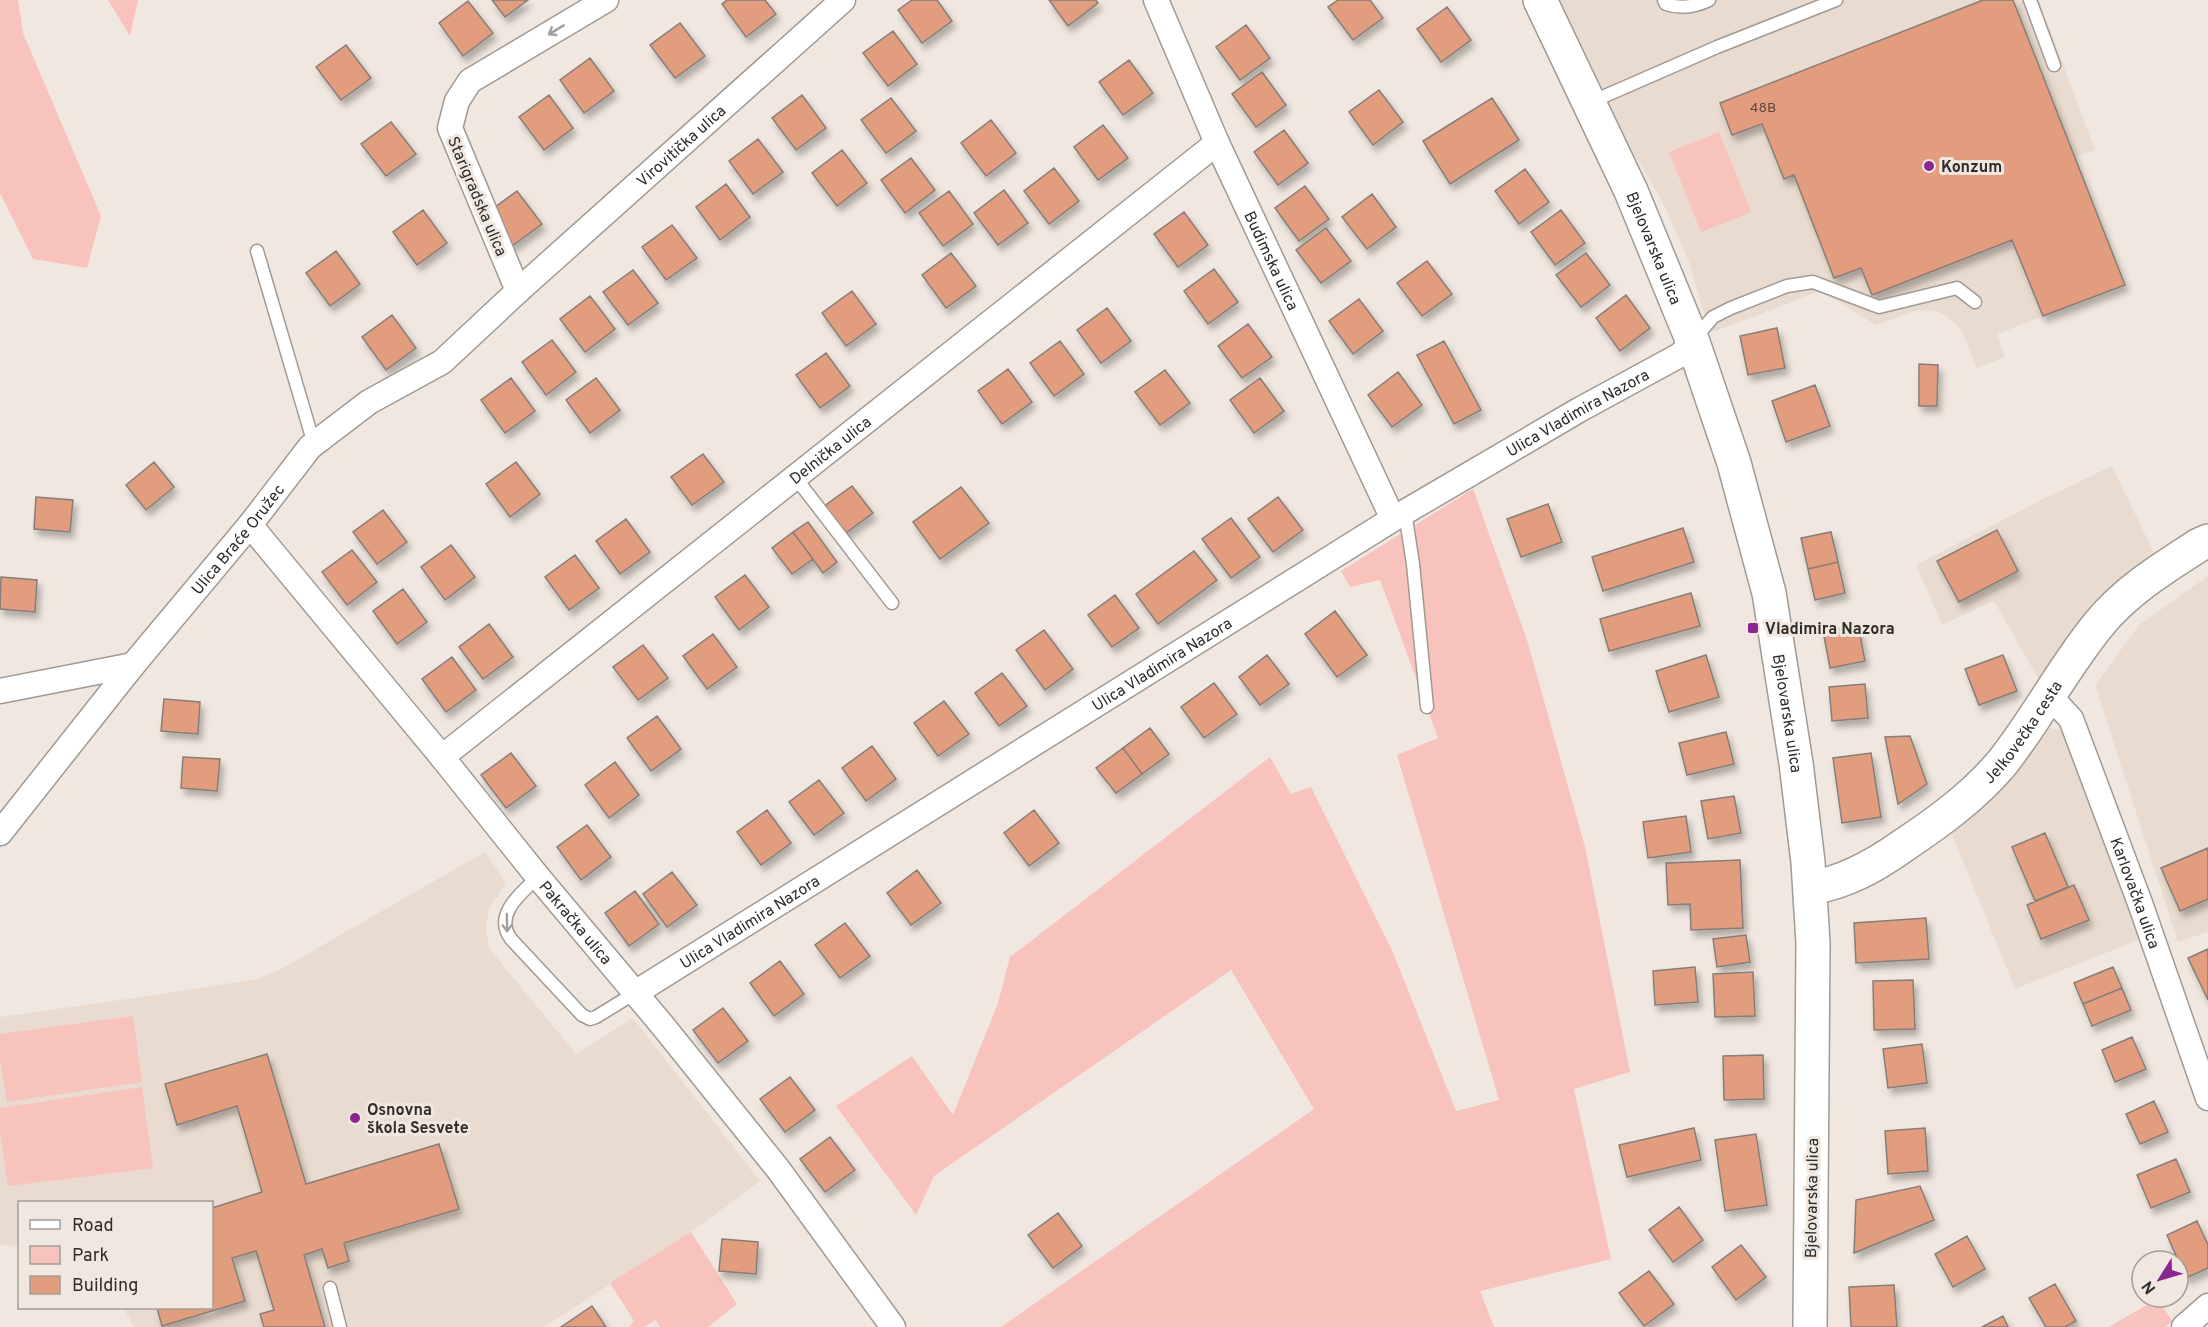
<svg xmlns="http://www.w3.org/2000/svg" width="2208" height="1327" font-family="Overpass,sans-serif">
	<defs>
		<filter id="shadow"><feDropShadow dx="3.5" dy="6" stdDeviation="3" flood-color="#0004"/></filter>
	</defs>
	<rect width="100%" height="100%" fill="#f0e8e0"/>
	<path fill="#e9dbcf" d="M1560 0H2039L2095 150 2076 157 2125 285 1997 334 2005 357 1977 368 1962 331 1948 317 1936 311 1918 310 1876 325 1827 295 1816 292 1795 301 1710 333 1688 259 1662 201 1629 146Z
		M2112 466 2154 553 2122 579 2042 685 1994 601 1942 625 1916 565 2041 500Z
		M2208 576V932L2178 942 2095 685 2139 625Z
		M2049 728 2062 730 2141 939 2015 989 1950 829 2042 732Z
		M485 852 506 883 489 908 486 928 489 948 576 1054 633 1018 760 1181 691 1232 544 1327H134L124 1308H212V1202H20L19 1246 0 1245V1017L148 996 257 979 281 969Z"/>
	<path fill="#f8c2bd" d="M0 0H18L23 33 101 216 87 268 33 259 0 193Z
		M108 0H138L130 36Z
		M1719 132 1751 212 1701 232 1669 152Z
		M1473 489 1527 640 1585 847 1630 1072 1574 1089 1611 1259 1480 1291 1494 1327H1001L1314 1109 1231 970 934 1176 916 1215 836 1106 912 1056 953 1115 998 1003 1010 957 1270 757 1291 794 1311 787 1392 950 1456 1111 1499 1100 1397 755 1438 738 1380 580 1350 587 1341 571Z
		M133 1016 142 1082 7 1102 0 1059V1034Z
		M142 1087 153 1168 8 1186 0 1132V1108Z
		M691 1232 737 1304 708 1327H660L655 1320 644 1327H629L634 1321 610 1283Z
		M2157 1299 2173 1322 2165 1327H2109Z"/>
	<path fill="#e29d7e" stroke="#877d79" stroke-width="1.5" filter="url(#shadow)" d="M492 0H528L505 17Z
		M727 0H765L776 14 746 37 722 4Z
		M912 0H937L952 21 922 43 898 10Z
		M1049 0H1096L1098 3 1068 26Z
		M1338 0H1370L1383 18 1353 40 1328 7Z
		M1983 0H2013L2125 285 2043 316 2012 240 1872 295 1861 268 1834 278 1794 175 1784 179 1762 124 1732 135 1720 103Z
		M468 1 493 33 463 56 439 23Z
		M1447 7 1471 40 1441 62 1417 29Z
		M680 23 705 56 675 78 650 45Z
		M1246 25 1270 58 1240 80 1216 47Z
		M893 31 917 64 888 86 863 53Z
		M346 45 371 78 341 100 316 67Z
		M590 58 614 91 584 113 560 80Z
		M1129 60 1153 93 1123 115 1099 82Z
		M1262 72 1286 105 1256 127 1232 94Z
		M1379 90 1403 122 1373 145 1349 112Z
		M549 95 573 128 544 150 519 117Z
		M802 95 826 128 796 150 772 118Z
		M891 98 916 131 886 153 861 120Z
		M1492 98 1519 140 1450 184 1423 141Z
		M991 120 1016 153 986 176 961 143Z
		M391 122 416 154 386 176 361 144Z
		M1103 125 1128 158 1098 180 1074 147Z
		M1284 130 1308 163 1278 185 1254 152Z
		M758 139 783 172 753 194 729 161Z
		M842 150 867 183 837 206 812 173Z
		M911 158 935 190 905 213 881 180Z
		M1054 168 1079 201 1049 224 1024 191Z
		M1525 169 1549 202 1519 224 1495 191Z
		M726 184 750 217 720 240 696 207Z
		M1305 186 1329 219 1299 241 1275 208Z
		M1004 190 1028 223 998 245 974 213Z
		M517 191 542 224 512 246 487 213Z
		M949 191 973 224 943 246 919 213Z
		M1372 194 1396 227 1367 249 1342 217Z
		M423 210 447 243 417 265 393 232Z
		M1561 210 1585 243 1555 265 1531 232Z
		M1184 212 1208 245 1178 267 1154 234Z
		M672 225 697 258 666 280 642 247Z
		M1326 228 1351 261 1321 283 1296 250Z
		M336 251 360 284 330 306 306 273Z
		M951 253 976 286 946 308 922 275Z
		M1586 253 1610 285 1581 307 1556 275Z
		M1427 261 1452 294 1422 316 1397 283Z
		M1214 269 1238 302 1208 324 1184 291Z
		M633 270 658 303 628 325 603 292Z
		M852 291 876 324 846 346 822 313Z
		M1626 295 1650 328 1620 351 1596 318Z
		M590 296 615 329 585 352 560 319Z
		M1359 299 1383 331 1353 354 1329 321Z
		M1107 308 1131 341 1101 363 1077 330Z
		M392 315 416 348 386 370 362 337Z
		M1248 324 1272 357 1242 378 1218 346Z
		M1777 328 1785 368 1748 375 1740 336Z
		M552 340 576 372 546 395 522 362Z
		M1060 341 1084 374 1054 396 1030 363Z
		M1444 341 1481 410 1454 424 1417 355Z
		M826 353 850 386 820 408 796 375Z
		M1919 364 1938 365 1937 406H1919Z
		M1008 369 1032 402 1002 424 978 391Z
		M1165 370 1190 403 1160 425 1135 392Z
		M1398 372 1422 405 1392 427 1368 395Z
		M511 378 535 411 505 433 481 400Z
		M596 378 620 410 590 433 566 400Z
		M1260 378 1284 411 1254 433 1230 400Z
		M1815 385 1830 426 1786 442 1772 401Z
		M703 454 724 482 692 505 671 477Z
		M154 462 174 487 146 510 126 485Z
		M516 462 540 494 510 517 486 484Z
		M852 486 873 513 843 535 823 507Z
		M961 487 989 523 940 559 913 522Z
		M36 497 73 500 70 532 34 529Z
		M1278 497 1303 530 1273 552 1248 519Z
		M1548 504 1562 542 1521 557 1507 519Z
		M383 510 407 542 377 564 353 532Z
		M1231 518 1260 557 1231 578 1202 539Z
		M626 519 650 552 620 574 596 541Z
		M808 522 837 562 823 573 793 532Z
		M1683 528 1694 562 1603 591 1592 557Z
		M1997 530 2018 571 1959 602 1937 561Z
		M793 532 813 559 792 574 772 548Z
		M1831 532 1838 562 1808 569 1801 538Z
		M451 545 475 577 445 600 421 567Z
		M352 550 377 582 347 605 322 572Z
		M1194 551 1217 580 1158 624 1136 594Z
		M575 555 599 588 569 610 545 577Z
		M1838 562 1845 593 1815 600 1808 569Z
		M745 575 769 607 739 630 715 597Z
		M1 577 37 580 35 612 0 609Z
		M403 589 427 622 397 644 373 611Z
		M1691 593 1700 626 1609 651 1600 619Z
		M1115 595 1139 628 1112 647 1088 615Z
		M1335 611 1367 655 1337 677 1305 634Z
		M489 624 513 657 483 679 459 647Z
		M1858 625 1865 661 1830 668 1823 631Z
		M1044 630 1073 669 1045 690 1016 650Z
		M713 634 737 667 707 689 683 656Z
		M643 645 668 678 638 700 613 667Z
		M1267 655 1289 684 1260 705 1239 677Z
		M1706 655 1719 697 1669 712 1656 671Z
		M2003 655 2017 691 1979 705 1965 669Z
		M452 657 476 690 446 712 422 679Z
		M1002 673 1027 706 999 726 975 693Z
		M1214 683 1237 714 1204 738 1181 707Z
		M1865 684 1868 718 1832 721 1829 687Z
		M164 699 200 702 198 734 161 731Z
		M944 701 969 734 938 756 914 723Z
		M657 716 681 749 651 771 627 738Z
		M1150 728 1169 754 1142 774 1123 748Z
		M1726 732 1734 764 1687 775 1679 743Z
		M1910 736 1927 784 1898 804 1885 737Z
		M872 746 896 779 866 801 842 768Z
		M1123 748 1142 774 1116 793 1096 768Z
		M511 753 536 786 506 808 481 775Z
		M1871 753 1881 817 1842 823 1833 758Z
		M183 757 220 759 217 791 181 788Z
		M615 762 639 795 609 818 585 785Z
		M819 780 844 813 814 835 789 802Z
		M1734 796 1741 833 1708 839 1701 801Z
		M767 810 791 843 761 865 737 832Z
		M1034 810 1059 843 1029 866 1004 833Z
		M1686 816 1691 852 1648 858 1643 822Z
		M587 825 611 857 581 880 557 847Z
		M2045 833 2068 887 2035 901 2012 847Z
		M2208 848V899L2180 911 2161 868Z
		M1740 860 1743 928 1691 930 1690 904 1668 905 1666 863Z
		M917 870 941 903 911 925 887 893Z
		M672 872 697 905 667 927 643 894Z
		M2074 885 2089 920 2041 939 2027 905Z
		M635 891 659 924 629 946 605 913Z
		M1926 918 1929 959 1856 963 1854 923Z
		M845 923 870 956 840 978 815 945Z
		M1746 935 1750 962 1717 967 1713 939Z
		M2208 949V1000L2188 958Z
		M780 961 804 994 774 1016 750 983Z
		M1695 967 1698 1002 1655 1005 1653 971Z
		M2113 967 2122 988 2083 1004 2074 983Z
		M1753 972 1755 1016 1715 1017 1713 974Z
		M1913 980 1915 1029 1874 1030 1873 981Z
		M2122 988 2131 1010 2092 1026 2083 1004Z
		M723 1008 748 1041 718 1063 693 1030Z
		M2132 1037 2146 1069 2115 1082 2102 1050Z
		M1922 1044 1927 1083 1888 1088 1883 1049Z
		M267 1054 306 1184 439 1144 459 1209 344 1243 349 1261 328 1268 322 1249 304 1255 325 1327H264L260 1314 274 1310 256 1251 232 1258 245 1301 162 1326 157 1308H212V1208L262 1192 237 1106 177 1125 165 1084Z
		M1763 1055 1764 1099 1724 1100 1723 1056Z
		M790 1077 815 1110 785 1132 760 1099Z
		M2154 1101 2168 1132 2140 1144 2126 1114Z
		M1694 1128 1701 1160 1627 1177 1619 1145Z
		M1925 1128 1928 1171 1888 1174 1885 1131Z
		M1756 1134 1767 1205 1725 1211 1715 1140Z
		M830 1137 855 1170 825 1192 800 1159Z
		M2176 1159 2190 1192 2151 1208 2137 1175Z
		M1920 1186 1934 1220 1854 1253 1856 1200Z
		M1679 1207 1703 1240 1673 1262 1649 1230Z
		M1058 1213 1082 1246 1053 1268 1028 1235Z
		M2197 1221 2208 1245V1268L2186 1278 2167 1235Z
		M1967 1236 1985 1269 1953 1287 1935 1254Z
		M722 1239 758 1242 756 1274 719 1271Z
		M1741 1245 1766 1277 1736 1300 1712 1267Z
		M1649 1271 1674 1304 1644 1326 1619 1293Z
		M2055 1284 2076 1321 2065 1327H2046L2029 1298Z
		M1894 1285 1897 1327H1851L1849 1287Z
		M592 1306 606 1327H561Z
		M2003 1316 2008 1327H1982Z"/>
	<g fill="none" stroke-linecap="round" stroke-linejoin="round">
		<g stroke="#a19a93" stroke-width="15">
			<path id="lane" d="M1664 0 1666 4C1681 9 1695 7 1709 0
				M2030 0 2054 65
				M1591 102 1717 47 1836 0
				M257 251 314 444
				M1695 338 1713 317 1731 308 1787 286 1813 282 1879 307 1957 288 1975 302
				M795 477 892 603
				M1405 512 1413 564 1427 707
				M538 877C521 893 493 915 511 939L582 1015 590 1019 596 1017 635 993
				M330 1288 340 1327"/>
		</g>
		<g stroke="#a19a93" stroke-width="27">
			<g id="street">
				<path id="s1" d="M1156 0 1217 143 1393 519"/>
				<path d="M518 291 450 128 457 101 470 81 606 0"/>
				<path id="s2" d="M250 525 442 757 538 877 663 1026 778 1169 893 1327"/>
				<path d="M0 691 133 665"/>
				<path id="s3" d="M2049 695 2071 719 2140 903 2208 1098"/>
				<path id="s4" d="M442 757 1217 143"/>
				<path id="s5" d="M0 833 133 665 250 525 310 447 369 402 442 362 518 291 843 0"/>
				<path id="s6" d="M635 993 1393 519 1579 410 1680 355 1693 342"/>
				<path d="M2184 1327 2208 1306"/>
			</g>
		</g>
		<g stroke="#a19a93" stroke-width="36">
			<g id="secondary">
				<path id="s7" d="M1540 0 1631 191 1693 342 1734 463 1769 593 1796 763 1808 862 1813 943 1810 1327"/>
				<path id="s8" d="M1810 888C1845 883 1876 865 1904 845 1940 821 1974 796 2002 763 2037 719 2063 668 2099 624 2126 591 2163 568 2199 545L2208 541"/>
			</g>
		</g>
		<use href="#lane" stroke="#fff" stroke-width="12"/>
		<use href="#street" stroke="#fff" stroke-width="24"/>
		<use href="#secondary" stroke="#fff" stroke-width="33"/>
	</g>
	<defs><path id="oneway-shaft" d="M-6 0H5M1.5-3L5.5 0L1.5 3" fill="none" stroke-width="1.6" stroke-linecap="round" stroke-linejoin="round" transform="scale(1.5)"/></defs>
	<g stroke="#a1a09f">
		<use href="#oneway-shaft" transform="translate(556 30) rotate(149)"/>
		<use href="#oneway-shaft" transform="translate(507 923) rotate(89)"/>
	</g>
	<g fill="#89268f" stroke="#f0e8e0" stroke-width="2">
		<circle cx="1929" cy="166" r="6"/>
		<rect x="1747" y="622" width="12" height="12" rx="3"/>
		<circle cx="355" cy="1118" r="6"/>
	</g>
	<g text-anchor="middle" stroke-width="6" stroke-linejoin="round" paint-order="stroke">
		<g font-size="14" fill="#5c483f">
			<text x="1763" y="112">48B</text>
		</g>
		<g font-size="16" fill="#2f2c2a" stroke="#f0e8e0">
			<text dy="6" stroke="none"><textPath href="#s5" startOffset="975">Virovitička ulica</textPath></text>
			<text transform="translate(478 196) rotate(67)" y="6">Starigradska ulica</text>
			<text dy="6" stroke="none"><textPath href="#s7" startOffset="273">Bjelovarska ulica</textPath></text>
			<text dy="6" stroke="none"><textPath href="#s1" startOffset="285">Budimska ulica</textPath></text>
			<text dy="6" stroke="none"><textPath href="#s6" startOffset="1107">Ulica Vladimira Nazora</textPath></text>
			<text dy="6" stroke="none"><textPath href="#s4" startOffset="495">Delnička ulica</textPath></text>
			<text dy="6" stroke="none"><textPath href="#s5" startOffset="378">Ulica Braće Oružec</textPath></text>
			<text dy="6" stroke="none"><textPath href="#s6" startOffset="621">Ulica Vladimira Nazora</textPath></text>
			<text dy="6" stroke="none"><textPath href="#s7" startOffset="759">Bjelovarska ulica</textPath></text>
			<text dy="6" stroke="none"><textPath href="#s8" startOffset="270">Jelkovečka cesta</textPath></text>
			<text dy="6" stroke="none"><textPath href="#s3" startOffset="218">Karlovačka ulica</textPath></text>
			<text dy="6" stroke="none"><textPath href="#s6" startOffset="135">Ulica Vladimira Nazora</textPath></text>
			<text dy="6" stroke="none"><textPath href="#s2" startOffset="514">Pakračka ulica</textPath></text>
			<text transform="translate(1811 1198) rotate(-89)" y="6">Bjelovarska ulica</text>
		</g>
		<g font-size="16" font-weight="bold" fill="#2f2c2a" stroke="#f0e8e0" text-anchor="start">
			<text x="1941" y="172">Konzum</text>
			<text x="1765" y="634">Vladimira Nazora</text>
			<text x="367" y="1115">Osnovna<tspan x="367" dy="18">škola Sesvete</tspan></text>
		</g>
	</g>
	<rect x="18" y="1201" width="195" height="108" fill="#f0e8e0" stroke="#a39d97" stroke-width="1.5"/>
	<rect x="30" y="1220" width="30" height="9" fill="#ffffff" stroke="#a39d97" stroke-width="1.5"/>
	<text x="72" y="1231" font-size="18" fill="#2f2c2a">Road</text>
	<rect x="30" y="1246" width="30" height="18" fill="#f8c2bd" stroke="#a39d97" stroke-width="1.5"/>
	<text x="72" y="1261" font-size="18" fill="#2f2c2a">Park</text>
	<rect x="30" y="1276" width="30" height="18" fill="#e29d7e" stroke="#a39d97" stroke-width="1.5"/>
	<text x="72" y="1291" font-size="18" fill="#2f2c2a">Building</text>
	<g transform="translate(2160 1279) rotate(233)"><circle r="28" fill="#f0e8e0" stroke="#a39d97" stroke-width="1.5"/>
	<path d="M0-4.5L10 22L0 15L-10 22Z" fill="#89268f"/>
	<text y="-9" font-size="16" font-weight="bold" text-anchor="middle" fill="#2f2c2a">N</text>
	</g>
</svg>
